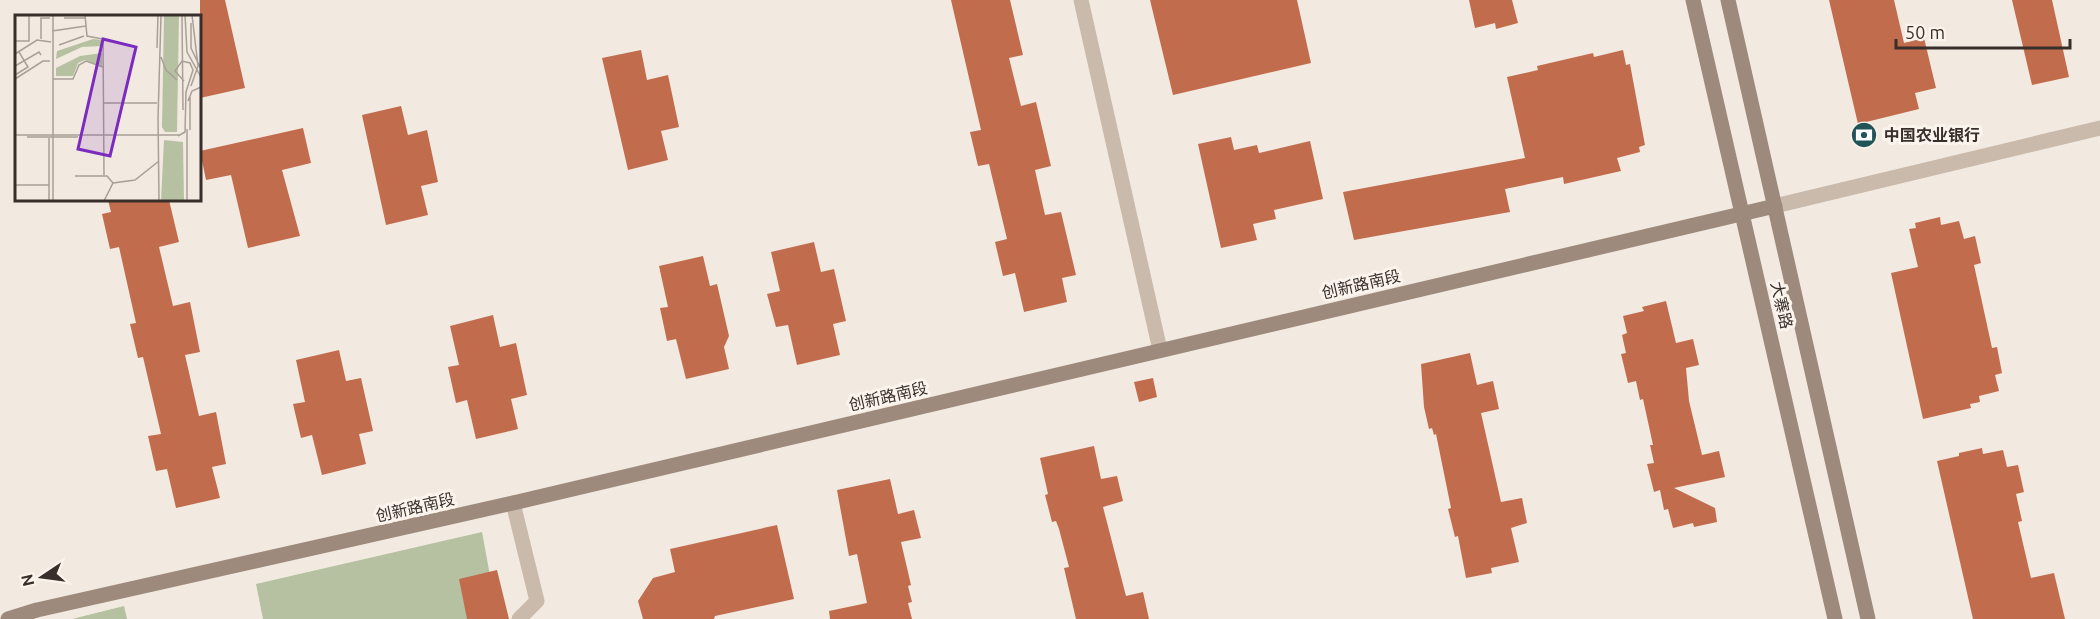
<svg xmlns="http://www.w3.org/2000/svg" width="2100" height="619" font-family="Ubuntu,'Noto Sans SC',sans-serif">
	<rect width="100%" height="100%" fill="#f2eae0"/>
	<path fill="#b5c1a0" d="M482 532 495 603 478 619H263L256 584Z
		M124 606 127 619H72Z"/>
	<path fill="#c26c4e" d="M200 0H225L245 88 200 98Z
		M951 0H1010L1023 55 1009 58 1021 106 1036 102 1051 166 1035 170 1045 215 1061 212 1076 275 1062 278 1067 302 1024 312 1015 273 1003 276 995 242 1007 239 989 164 978 166 970 132 981 130Z
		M1150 0H1297L1311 63 1173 95Z
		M1469 0H1512L1518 23 1496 29 1495 23 1475 28Z
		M1829 0H1894L1904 43 1924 38 1936 88 1915 93 1919 109 1858 124Z
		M2012 0H2052L2069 77 2032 85Z
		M641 50 647 80 668 75 679 127 661 131 668 160 628 170 602 58Z
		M1623 50 1626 65 1630 64 1645 145 1639 147 1640 152 1617 158 1621 171 1564 184 1563 177 1505 189 1510 212 1354 240 1343 192 1525 158 1507 77 1538 70 1537 66 1593 53 1594 57Z
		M401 106 408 135 427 130 438 182 421 186 428 215 386 225 362 115Z
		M303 128 311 163 282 170 300 236 248 248 231 175 206 180 200 151Z
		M1231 137 1234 150 1257 145 1259 153 1310 141 1323 199 1274 210 1276 219 1253 224 1257 240 1221 248 1198 144Z
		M108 200H169L179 242 159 247 173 306 190 302 200 352 185 355 199 416 216 412 226 464 212 467 220 498 176 508 167 469 156 471 148 436 161 434 143 357 138 358 130 324 136 323 119 247 110 249 102 214 111 212Z
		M1940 217 1941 225 1959 221 1964 239 1975 236 1981 263 1974 265 1992 348 1997 347 2002 373 1995 375 1999 391 1979 396 1980 402 1970 404 1971 408 1923 419 1891 273 1918 267 1909 229 1916 228 1915 223Z
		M814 242 821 272 834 269 846 321 833 324 840 355 797 365 788 325 776 327 767 294 780 291 771 252Z
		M703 256 710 286 717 284 729 336 724 347 729 369 686 379 676 339 667 341 660 308 668 307 659 266Z
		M1666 301 1676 343 1693 339 1699 365 1686 368 1689 401 1702 455 1719 451 1725 477 1674 488 1715 508 1717 522 1694 527 1693 523 1673 528 1668 509 1664 510 1660 490 1654 492 1647 464 1654 463 1650 445H1653L1643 399 1640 400 1636 381 1628 383 1621 354 1626 353 1622 335 1627 333 1623 316 1644 311 1642 307Z
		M493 315 500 347 516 343 527 395 511 399 518 429 476 439 467 400 456 403 448 367 459 365 450 326Z
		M339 350 346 381 361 378 373 431 359 434 366 464 322 475 312 435 301 438 293 404 305 402 296 360Z
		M1470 353 1477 385 1493 381 1499 409 1481 413 1501 502 1522 498 1527 523 1511 528 1519 562 1491 568 1492 573 1466 578 1458 536 1455 537 1448 509 1451 508 1436 434 1434 435 1432 428 1429 429 1424 407 1421 364Z
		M1153 378 1157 397 1139 402 1134 382Z
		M1094 446 1101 479 1117 476 1123 501 1103 507 1126 596 1143 592 1149 619H1076L1064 568 1069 567 1059 529 1056 521 1052 522 1045 495 1048 494 1040 458Z
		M1982 448 1983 454 2003 450 2007 467 2018 465 2024 492 2016 494 2022 521 2018 522 2031 578 2054 573 2065 619H1973L1937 461 1959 456V453Z
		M890 479 898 514 914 510 921 538 901 542 911 585 908 586 912 602 908 603 912 619H830L829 611 867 603 857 554 849 556 837 490Z
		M777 525 794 599 715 616 714 619H643L638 601 653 578 675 572 670 549Z
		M497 570 509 619H467L459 579Z"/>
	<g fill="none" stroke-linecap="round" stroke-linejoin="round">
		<path stroke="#cabaac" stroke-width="15" d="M1081 0 1160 350
			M1775 206 2100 128
			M513 503 537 601 519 619"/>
		<path stroke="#9e8a7d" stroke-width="15" d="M1693 0 1835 619
			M1728 0 1868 619
			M8 619 37 610 513 503 1775 206"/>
	</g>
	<defs>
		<g id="bank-disc" transform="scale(1.35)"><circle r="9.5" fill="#215459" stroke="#faf4ec"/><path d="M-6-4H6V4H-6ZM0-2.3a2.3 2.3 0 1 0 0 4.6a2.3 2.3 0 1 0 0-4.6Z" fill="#fff"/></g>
	</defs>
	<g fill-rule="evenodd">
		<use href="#bank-disc" x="1864" y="135"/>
	</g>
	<g text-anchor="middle" stroke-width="6" stroke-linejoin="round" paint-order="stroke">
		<g font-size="16" font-weight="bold" fill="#382f2a" stroke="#faf4ec" text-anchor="start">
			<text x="1884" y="141">中国农业银行</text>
		</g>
		<g font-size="16" fill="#382f2a" stroke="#faf4ec">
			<text transform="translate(1361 284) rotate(-13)" y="6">创新路南段</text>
			<text transform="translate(1782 305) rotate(77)" y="6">大寨路</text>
			<text transform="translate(888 396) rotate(-13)" y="6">创新路南段</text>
			<text transform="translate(415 507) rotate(-13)" y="6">创新路南段</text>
		</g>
	</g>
	<g transform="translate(15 15)">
		<rect width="186" height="186" fill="#f2eae0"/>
		<path d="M149 0H164L162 117H150L147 112ZM78 24 88 25V31L67 32 41 44 42 36ZM87 38V51L70 45 63 48 58 61H41V53L65 41ZM149 125 168 127 169 186H146Z" fill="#b5c1a0"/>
		<path fill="none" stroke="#a89f97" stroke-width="1.5" d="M38 0V186M70 0 72 21 88 24 89 160M170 0 172 37 186 62M167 1 168 95M49 3H70M176 8V33L186 54M0 13V26H14V0M37 16 71 11M26 24V3H35M44 30 69 21M142 33 143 0M0 39 22 25 36 27M146 42 151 55 162 65M0 51 24 37 26 40M0 60 13 52 4 37M0 64 28 46H35M38 64H58L64 50 71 46 88 52M176 71 183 51 177 0M173 86 177 76 186 72M89 88H142M143 101 144 186M143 104 146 0M175 115V82M0 120H165M163 121 170 117 171 77 178 55 175 48 167 46 160 56 169 66M12 122H63M34 123V186M60 161H92L98 168M0 170H34M89 186 98 168 120 165 144 146M172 186V114"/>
		<path fill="#7b2cbf" fill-opacity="0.15" stroke="#7b2cbf" stroke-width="3" d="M88 24 121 32 95 141 63 134Z"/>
		<rect width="186" height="186" fill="none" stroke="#382f2a" stroke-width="3"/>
	</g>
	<g transform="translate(42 577) rotate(257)" stroke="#faf4ec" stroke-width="4.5" paint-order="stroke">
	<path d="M0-4.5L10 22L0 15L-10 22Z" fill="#382f2a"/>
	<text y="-9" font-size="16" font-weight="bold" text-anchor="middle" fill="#382f2a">N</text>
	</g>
	<path d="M1896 39v9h174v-9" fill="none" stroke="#382f2a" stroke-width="3"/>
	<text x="1905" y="39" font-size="18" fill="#382f2a" stroke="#faf4ec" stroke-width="4.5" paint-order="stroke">50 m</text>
</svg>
